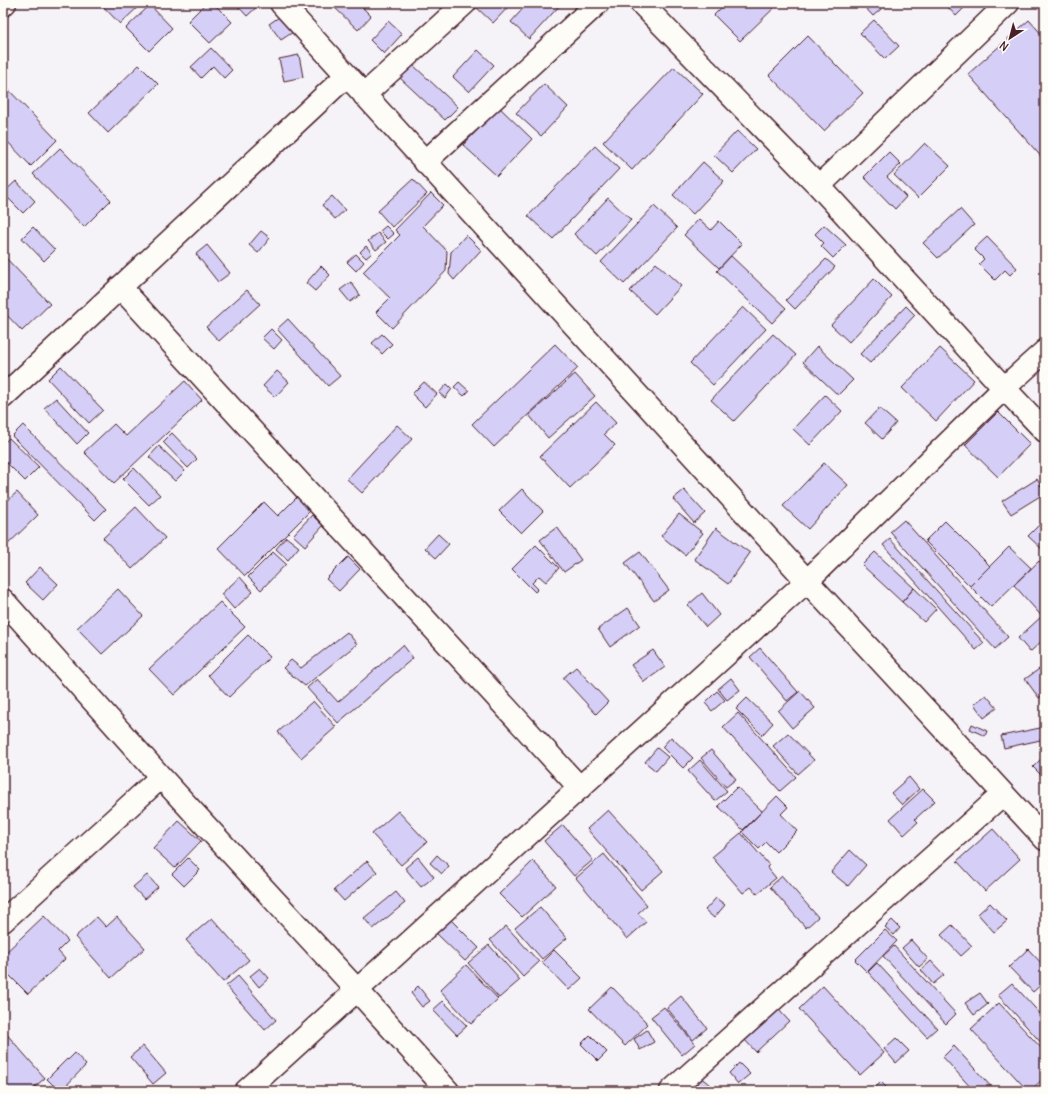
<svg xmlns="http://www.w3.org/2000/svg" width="1048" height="1094" font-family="Delius,sans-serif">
	<rect width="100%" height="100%" fill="#f5f3f7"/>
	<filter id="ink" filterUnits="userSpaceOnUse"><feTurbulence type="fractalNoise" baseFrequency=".025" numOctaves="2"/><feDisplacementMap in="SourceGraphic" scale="8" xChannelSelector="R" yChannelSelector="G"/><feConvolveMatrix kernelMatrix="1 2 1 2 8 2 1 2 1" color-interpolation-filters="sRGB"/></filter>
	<g filter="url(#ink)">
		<path fill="#d5cff7" stroke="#4a1f2b" d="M100 3H139L141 4 120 24Z
			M206 3H213L232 22 210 43 188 21Z
			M235 3H261L247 16Z
			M330 3H367L363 8 371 16 358 30Z
			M480 3H512L493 23 476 7Z
			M528 3H562L529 39 511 22Z
			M726 3H779L740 41 714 15Z
			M861 3H888L873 16Z
			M944 3H969L956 16Z
			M150 5 172 28 149 51 126 28Z
			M282 15 293 32 281 40 269 24Z
			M874 20 899 46 885 59 860 33Z
			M1029 20 1045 38V161L968 74Z
			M388 21 402 34 384 54 370 40Z
			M808 36 863 93 824 131 769 75Z
			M211 48 232 70 224 78 213 66 201 78 191 67Z
			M478 50 494 65 469 92 453 77Z
			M299 55 303 77 284 81 279 59Z
			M139 65 158 84 108 133 89 113Z
			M413 65 458 107 445 120 400 78Z
			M674 67 703 94 632 170 603 142Z
			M3 84 57 140 31 166 3 137Z
			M544 84 568 107 541 136 516 113Z
			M499 107 532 139 497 176 463 145Z
			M737 131 756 149 733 173 714 155Z
			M925 143 950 166 918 198 894 175Z
			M595 146 619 169 553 239 528 216Z
			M60 148 111 200 84 227 33 174Z
			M889 152 901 164 887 177 906 197 895 209 864 177Z
			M703 162 724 181 693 214 673 195Z
			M413 179 427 194 392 227 378 211Z
			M16 181 35 201 23 213 3 193Z
			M431 193 443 205 423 226 447 251 446 271 392 328 376 312 390 298 363 272 400 235 395 230Z
			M332 196 345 210 335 219 322 205Z
			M608 198 631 220 597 256 574 234Z
			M654 206 677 228 624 284 601 262Z
			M960 209 974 225 938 258 923 243Z
			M699 219 711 230 719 221 742 244 719 268 684 235Z
			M824 225 846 245 833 258 821 246 824 243 815 234Z
			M386 226 394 234 388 239 380 231Z
			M33 227 55 250 44 261 22 238Z
			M261 231 270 238 258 253 249 245Z
			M378 233 386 242 376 250 368 241Z
			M466 235 481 250 454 280 449 274 451 252Z
			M987 237 1017 268 1010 275 1005 270 995 280 979 264 984 259 974 249Z
			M207 245 230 273 218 282 196 254Z
			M366 246 372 253 366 258 360 252Z
			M356 254 364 262 356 271 347 262Z
			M3 255 50 304 22 331 3 311Z
			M731 256 786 308 772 323 717 271Z
			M826 259 835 267 795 309 786 300Z
			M656 263 681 286 655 314 630 291Z
			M321 266 330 275 315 291 306 283Z
			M874 279 892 297 849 342 831 325Z
			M351 282 360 295 350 302 340 290Z
			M247 290 260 304 219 341 206 327Z
			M906 306 915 315 870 363 860 354Z
			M743 307 766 329 713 385 690 363Z
			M288 319 340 376 328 386 277 329Z
			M271 329 282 340 274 349 262 338Z
			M382 334 392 344 382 354 372 343Z
			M773 334 796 355 734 421 711 400Z
			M555 344 578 368 494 447 472 424Z
			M817 346 853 380 838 395 803 362Z
			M940 348 974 380 936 421 902 388Z
			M61 366 103 410 89 423 48 379Z
			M277 371 289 382 275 397 263 386Z
			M575 374 595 396 548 438 529 415Z
			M185 381 202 400 114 483 84 452 114 424 126 436Z
			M424 382 437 394 425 407 412 394Z
			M459 382 469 391 464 396 454 387Z
			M447 384 452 389 445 398 439 393Z
			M825 395 842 411 810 445 793 429Z
			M56 398 88 433 77 444 44 408Z
			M596 402 616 423 604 434 615 445 570 488 540 456Z
			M879 408 896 423 882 439 865 423Z
			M998 412 1030 444 998 477 965 445Z
			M23 425 106 509 95 520 12 436Z
			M397 425 412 439 362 493 347 479Z
			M172 433 197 459 188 468 163 442Z
			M9 438 39 467 25 481 3 459V444Z
			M159 446 185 471 175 481 149 457Z
			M824 463 848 485 808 529 783 506Z
			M134 468 160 495 149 505 123 479Z
			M1037 479 1045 493 1011 514 1002 501Z
			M522 489 543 511 521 533 499 511Z
			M684 490 705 513 694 523 673 499Z
			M17 492 38 515 3 549V505Z
			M297 497 311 510 245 576 218 548 264 502 278 516Z
			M136 507 165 538 132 569 103 538Z
			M679 514 703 533 685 555 661 536Z
			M312 515 323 526 305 546 293 535Z
			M1045 519V552L1028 536Z
			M904 520 1008 637 995 649 890 532Z
			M945 521 990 566 970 586 925 541Z
			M557 527 581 560 564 572 540 540Z
			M716 528 750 553 728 584 694 559Z
			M438 534 449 544 436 558 425 548Z
			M286 537 299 547 288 560 276 549Z
			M890 539 984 643 976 650 883 545Z
			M536 545 559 568 546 582 539 576 532 583 538 589 535 592 512 569Z
			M1009 547 1031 568 991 607 970 586Z
			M273 552 286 564 261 590 248 577Z
			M640 552 669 590 654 601 625 563Z
			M875 552 914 588 902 602 862 565Z
			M348 557 360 569 339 591 326 579Z
			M1039 561 1045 567V620L1014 585Z
			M40 567 58 584 43 600 25 583Z
			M240 577 253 592 234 609 221 594Z
			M914 588 936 609 924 622 902 602Z
			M118 589 143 616 102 654 77 628Z
			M702 593 719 615 706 627 688 605Z
			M220 602 245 627 174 695 149 669Z
			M628 608 640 625 610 647 598 629Z
			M1041 617 1045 621V638L1030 652 1018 638Z
			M347 632 357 644 305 686 283 668 291 660 301 668Z
			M248 635 270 657 229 697 208 675Z
			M403 645 413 658 338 723 307 688 317 679 338 702Z
			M760 648 798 692 787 701 750 657Z
			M653 650 665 667 644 682 631 665Z
			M1045 665V694L1039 698 1025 679Z
			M576 667 608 702 596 714 563 678Z
			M731 678 740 690 727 700 718 689Z
			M717 691 725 700 712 711 705 703Z
			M800 691 815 708 792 728 778 711Z
			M986 695 997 708 984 718 974 704Z
			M747 698 773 723 762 735 736 709Z
			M313 701 336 727 301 758 278 732Z
			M738 713 796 777 780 791 723 727Z
			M972 724 987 731 985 736 970 729Z
			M1045 727V739L1004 748 1001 736Z
			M788 733 814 760 798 774 773 746Z
			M671 737 693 758 683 768 662 747Z
			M657 748 668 757 656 771 645 762Z
			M711 750 736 779 726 787 701 758Z
			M1045 755V779L1033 767Z
			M700 760 727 791 715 801 688 771Z
			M909 777 919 789 902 805 891 793Z
			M737 787 762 811 743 830 718 806Z
			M923 789 935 801 915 819 918 822 904 835 890 819Z
			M777 796 788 807 781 814 797 831 776 852 766 842 759 849 742 832Z
			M608 810 663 871 641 890 587 829Z
			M398 811 427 842 401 865 372 834Z
			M179 821 201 841 175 868 153 848Z
			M563 825 593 860 574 876 544 841Z
			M993 829 1020 859 985 891 957 861Z
			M741 833 769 865 767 867 776 878 757 894 751 887 743 893 712 857Z
			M850 850 866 865 848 886 831 872Z
			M604 854 647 905 638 913 646 922 627 939 576 878Z
			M437 855 449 866 442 874 430 863Z
			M418 857 434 877 421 887 405 868Z
			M188 858 200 870 184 886 172 874Z
			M367 861 377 872 344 901 334 890Z
			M533 861 556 886 522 917 499 894Z
			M147 875 158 887 144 899 133 887Z
			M782 876 818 917 806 928 770 887Z
			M396 892 405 903 373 929 364 918Z
			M716 898 725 905 714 918 705 910Z
			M990 903 1007 921 994 932 978 914Z
			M540 907 567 938 542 959 515 928Z
			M44 916 68 941 58 951 65 959 28 994 3 969V955Z
			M97 917 106 927 117 917 145 948 111 978 75 937Z
			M212 918 249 960 223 982 186 940Z
			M449 918 479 948 465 961 435 932Z
			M892 920 900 928 894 935 885 927Z
			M952 925 972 946 961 956 941 935Z
			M506 926 539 962 523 977 490 940Z
			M885 930 897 941 867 972 855 960Z
			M911 940 928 959 919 967 902 948Z
			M489 945 520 980 499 998 468 963Z
			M894 946 956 1014 946 1024 883 956Z
			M1028 949 1045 967V981L1033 992 1009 967Z
			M554 950 582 978 569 990 542 962Z
			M931 961 944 975 933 984 921 970Z
			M877 963 937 1028 927 1037 868 972Z
			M466 965 498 999 471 1024 440 990Z
			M260 968 269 978 259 987 250 976Z
			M238 976 276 1020 265 1030 226 986Z
			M1012 983 1045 1019V1047L998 995Z
			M418 986 430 1001 422 1007 411 993Z
			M823 986 884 1053 860 1075 799 1009Z
			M612 987 648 1024 625 1046 589 1009Z
			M980 993 988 1004 974 1015 965 1003Z
			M681 996 707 1028 693 1040 667 1008Z
			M443 1001 467 1026 457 1035 433 1010Z
			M999 1003 1045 1052V1077L1030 1091H1028L971 1029Z
			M664 1007 695 1044 682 1055 651 1017Z
			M778 1009 789 1021 756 1052 744 1039Z
			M3 1030 45 1078 30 1091H6L3 1088Z
			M647 1030 654 1042 640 1050 634 1039Z
			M590 1035 607 1052 598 1061 581 1044Z
			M896 1038 909 1051 896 1063 884 1049Z
			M143 1046 166 1073 153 1084 130 1057Z
			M954 1046 995 1091H974L943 1057Z
			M75 1053 86 1065 61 1091H59L47 1079 67 1059 68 1060Z
			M739 1063 750 1074 738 1084 729 1073Z
			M698 1075 710 1085 705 1091H703L693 1082Z
			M881 1082 890 1091H872Z"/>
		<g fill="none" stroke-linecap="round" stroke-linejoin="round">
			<g stroke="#4a1f2b" stroke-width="25">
				<path id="minor" d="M281 3 807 581 1045 839
					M641 3 819 186 1004 388 1045 431
					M3 5 5 3
					M364 95 465 3
					M425 162 598 3
					M819 186 1008 3
					M120 287 580 788
					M3 397 346 76
					M3 600 161 777 357 990 448 1091
					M3 921 161 777
					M246 1091 807 581 1004 388 1045 351
					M671 1091 1003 794"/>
			</g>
			<use href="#minor" stroke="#fdfcf7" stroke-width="22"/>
		</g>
	</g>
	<rect width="1048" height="1094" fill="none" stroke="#fdfcf7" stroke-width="16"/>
	<rect x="8" y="8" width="1032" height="1078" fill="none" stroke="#4a1f2b" stroke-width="1.5" filter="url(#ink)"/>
	<g transform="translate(1010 38) rotate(216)" stroke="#fdfcf7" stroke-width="3" paint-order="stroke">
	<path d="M0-3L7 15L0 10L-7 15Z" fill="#4a1f2b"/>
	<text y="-6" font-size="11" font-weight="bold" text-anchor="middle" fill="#4a1f2b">N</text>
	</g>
</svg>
